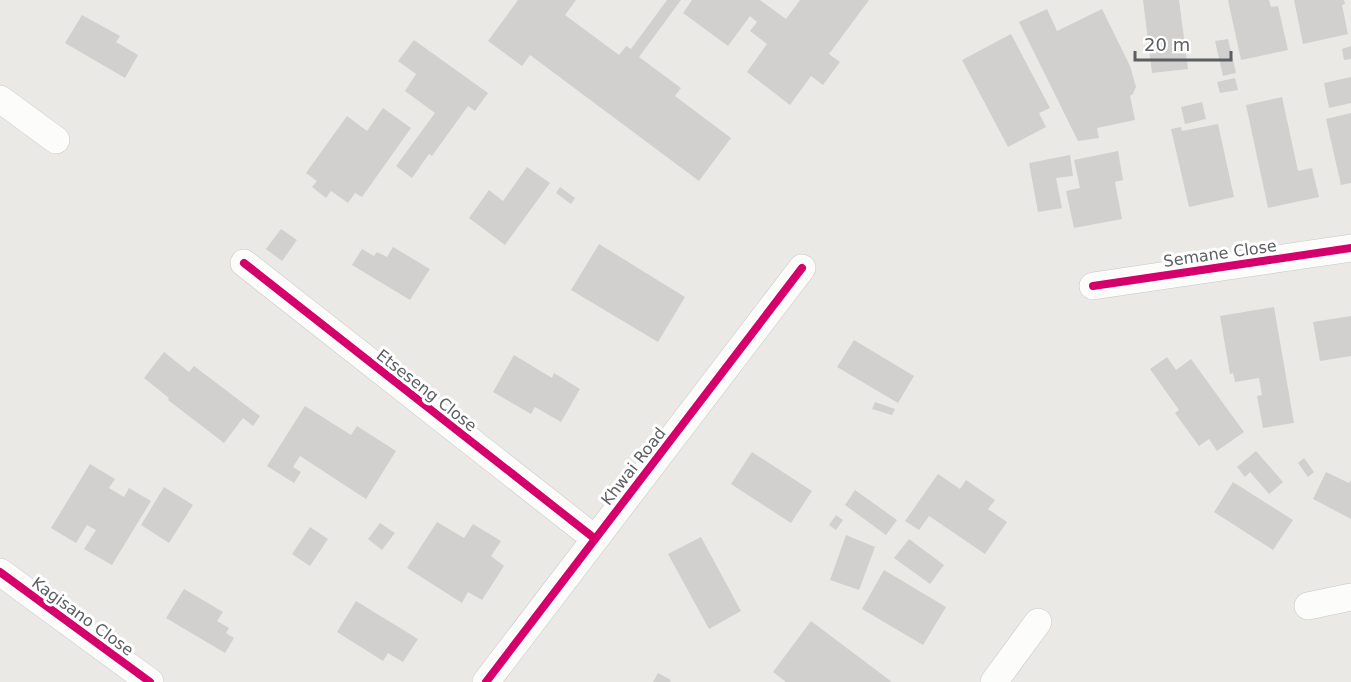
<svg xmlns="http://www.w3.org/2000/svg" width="1351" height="682" font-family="'DejaVu Sans',sans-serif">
	<rect width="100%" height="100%" fill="#eae9e5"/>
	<path fill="#d1d0ce" d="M518 0H576L565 15 619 55 626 46 631 49 667 0H681L639 57 681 88 675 96 731 138 699 181 530 55 522 66 488 41Z
		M692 0H760L786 19 800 0H869L829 54 840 62 823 85 811 76 790 105 747 72 767 44 750 31 757 22 750 16 728 46 683 13Z
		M1143 0H1179L1188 69 1152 73Z
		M1228 0H1269L1271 7 1278 6 1288 50 1241 60Z
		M1294 0H1344L1345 4 1342 5 1348 34 1303 44Z
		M1047 9 1057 31 1102 9 1130 66 1136 87 1133 94 1130 96 1135 120 1097 128 1099 138 1078 141 1019 22Z
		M82 15 120 36 116 42 138 55 125 78 65 43Z
		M1011 34 1050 108 1039 113 1046 127 1008 147 962 60Z
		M1228 39 1236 73 1223 76 1215 41Z
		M414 40 488 93 475 111 468 106 432 156 429 154 412 178 396 166 435 113 405 91 416 74 398 61Z
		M1351 46V59L1344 60 1342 49Z
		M1351 77V103L1329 108 1324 83Z
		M1235 78 1238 90 1220 93 1217 82Z
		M1282 97 1298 171 1312 168 1319 197 1268 208 1246 105Z
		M1202 102 1206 119 1185 124 1181 107Z
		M383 108 411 128 362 197 355 193 348 203 331 191 326 198 312 187 317 181 306 173 347 116 367 131Z
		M1351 113V183L1341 185 1326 119Z
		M1218 124 1234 197 1189 207 1171 129 1181 127 1182 131Z
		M1118 151 1123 180 1115 182 1122 219 1074 228 1066 191 1080 188 1074 160Z
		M1070 155 1073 176 1056 178 1062 208 1038 212 1029 163Z
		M527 167 550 183 505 245 469 218 489 190 503 201Z
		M560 187 575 198 571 204 556 193Z
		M281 229 297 240 282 261 266 249Z
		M599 244 685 297 658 342 571 290Z
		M393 247 430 269 410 300 352 265 362 249 374 256 377 252 387 257Z
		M1274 307 1294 423 1263 428 1257 396 1262 395 1259 378 1235 382 1233 373 1230 374 1220 316Z
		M1351 316V356L1320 361 1313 322Z
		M854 340 914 376 898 403 837 367Z
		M164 352 189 372 194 366 260 416 253 426 243 418 224 443 168 400 169 398 144 378Z
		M514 355 552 378 554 373 580 389 561 422 535 407 531 414 493 392Z
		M1167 357 1176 370 1191 359 1244 432 1217 451 1209 439 1199 446 1175 413 1179 410 1150 369Z
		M875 402 895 409 892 415 872 409Z
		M305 406 351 435 357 426 396 451 366 499 300 456 293 467 301 472 294 483 267 466Z
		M1256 451 1283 482 1269 494 1250 472 1245 477 1237 467Z
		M752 452 812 491 791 523 731 484Z
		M1304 458 1314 472 1308 477 1298 463Z
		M90 464 115 479 109 488 124 497 129 488 151 501 112 565 84 549 96 530 87 525 76 543 51 528Z
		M1326 472 1349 483 1351 480V519L1313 499Z
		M938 474 960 489 966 480 995 500 988 509 1007 522 985 554 929 516 919 530 905 521Z
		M1233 482 1293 520 1273 550 1214 512Z
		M164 487 193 505 169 543 141 525Z
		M855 490 897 520 886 535 845 505Z
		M836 515 843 520 836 530 829 525Z
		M437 522 464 538 473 524 501 541 491 556 504 566 482 600 468 592 462 603 407 568Z
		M380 523 395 533 382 550 368 539Z
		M310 527 328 539 310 566 292 554Z
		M846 535 875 547 859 590 830 580Z
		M701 537 741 611 709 629 668 554Z
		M909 539 944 565 930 584 894 558Z
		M884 570 946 607 923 645 862 609Z
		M184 589 223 612 217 621 229 628 226 633 234 638 225 653 166 618Z
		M356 601 418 639 403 662 388 653 383 661 337 632Z
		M811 621 892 682H786L773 672Z
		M658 673 671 680 670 682H653Z"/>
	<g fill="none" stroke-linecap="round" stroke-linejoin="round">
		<g stroke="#c7c7c6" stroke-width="28">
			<path id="minor" d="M0 99 56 140
				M244 263 594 538
				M1093 286 1351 248
				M0 572 150 682
				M1308 606 1351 597
				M486 682 802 268
				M994 682 1038 622"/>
		</g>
		<use href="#minor" stroke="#fcfcfb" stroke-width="27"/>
		<g stroke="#fff" stroke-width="11">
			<path id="cycleway" d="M244 263 594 538
				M1093 286 1351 248
				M0 572 150 682
				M486 682 802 268"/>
		</g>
		<use href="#cycleway" stroke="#d6006c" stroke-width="8"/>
	</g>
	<g text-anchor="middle" stroke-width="6" stroke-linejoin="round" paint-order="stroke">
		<g font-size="16" fill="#5b5e62" stroke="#fff">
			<text transform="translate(1220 253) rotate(-8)" y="6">Semane Close</text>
			<text transform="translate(427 390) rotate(38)" y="6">Etseseng Close</text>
			<text transform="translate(633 466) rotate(-52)" y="6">Khwai Road</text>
			<text transform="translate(83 616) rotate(36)" y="6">Kagisano Close</text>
		</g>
	</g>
	<path d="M1135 51v9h96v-9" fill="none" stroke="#5b5e62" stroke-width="3"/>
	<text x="1144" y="51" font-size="18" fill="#5b5e62" stroke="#ffffff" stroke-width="4.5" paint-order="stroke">20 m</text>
</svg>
